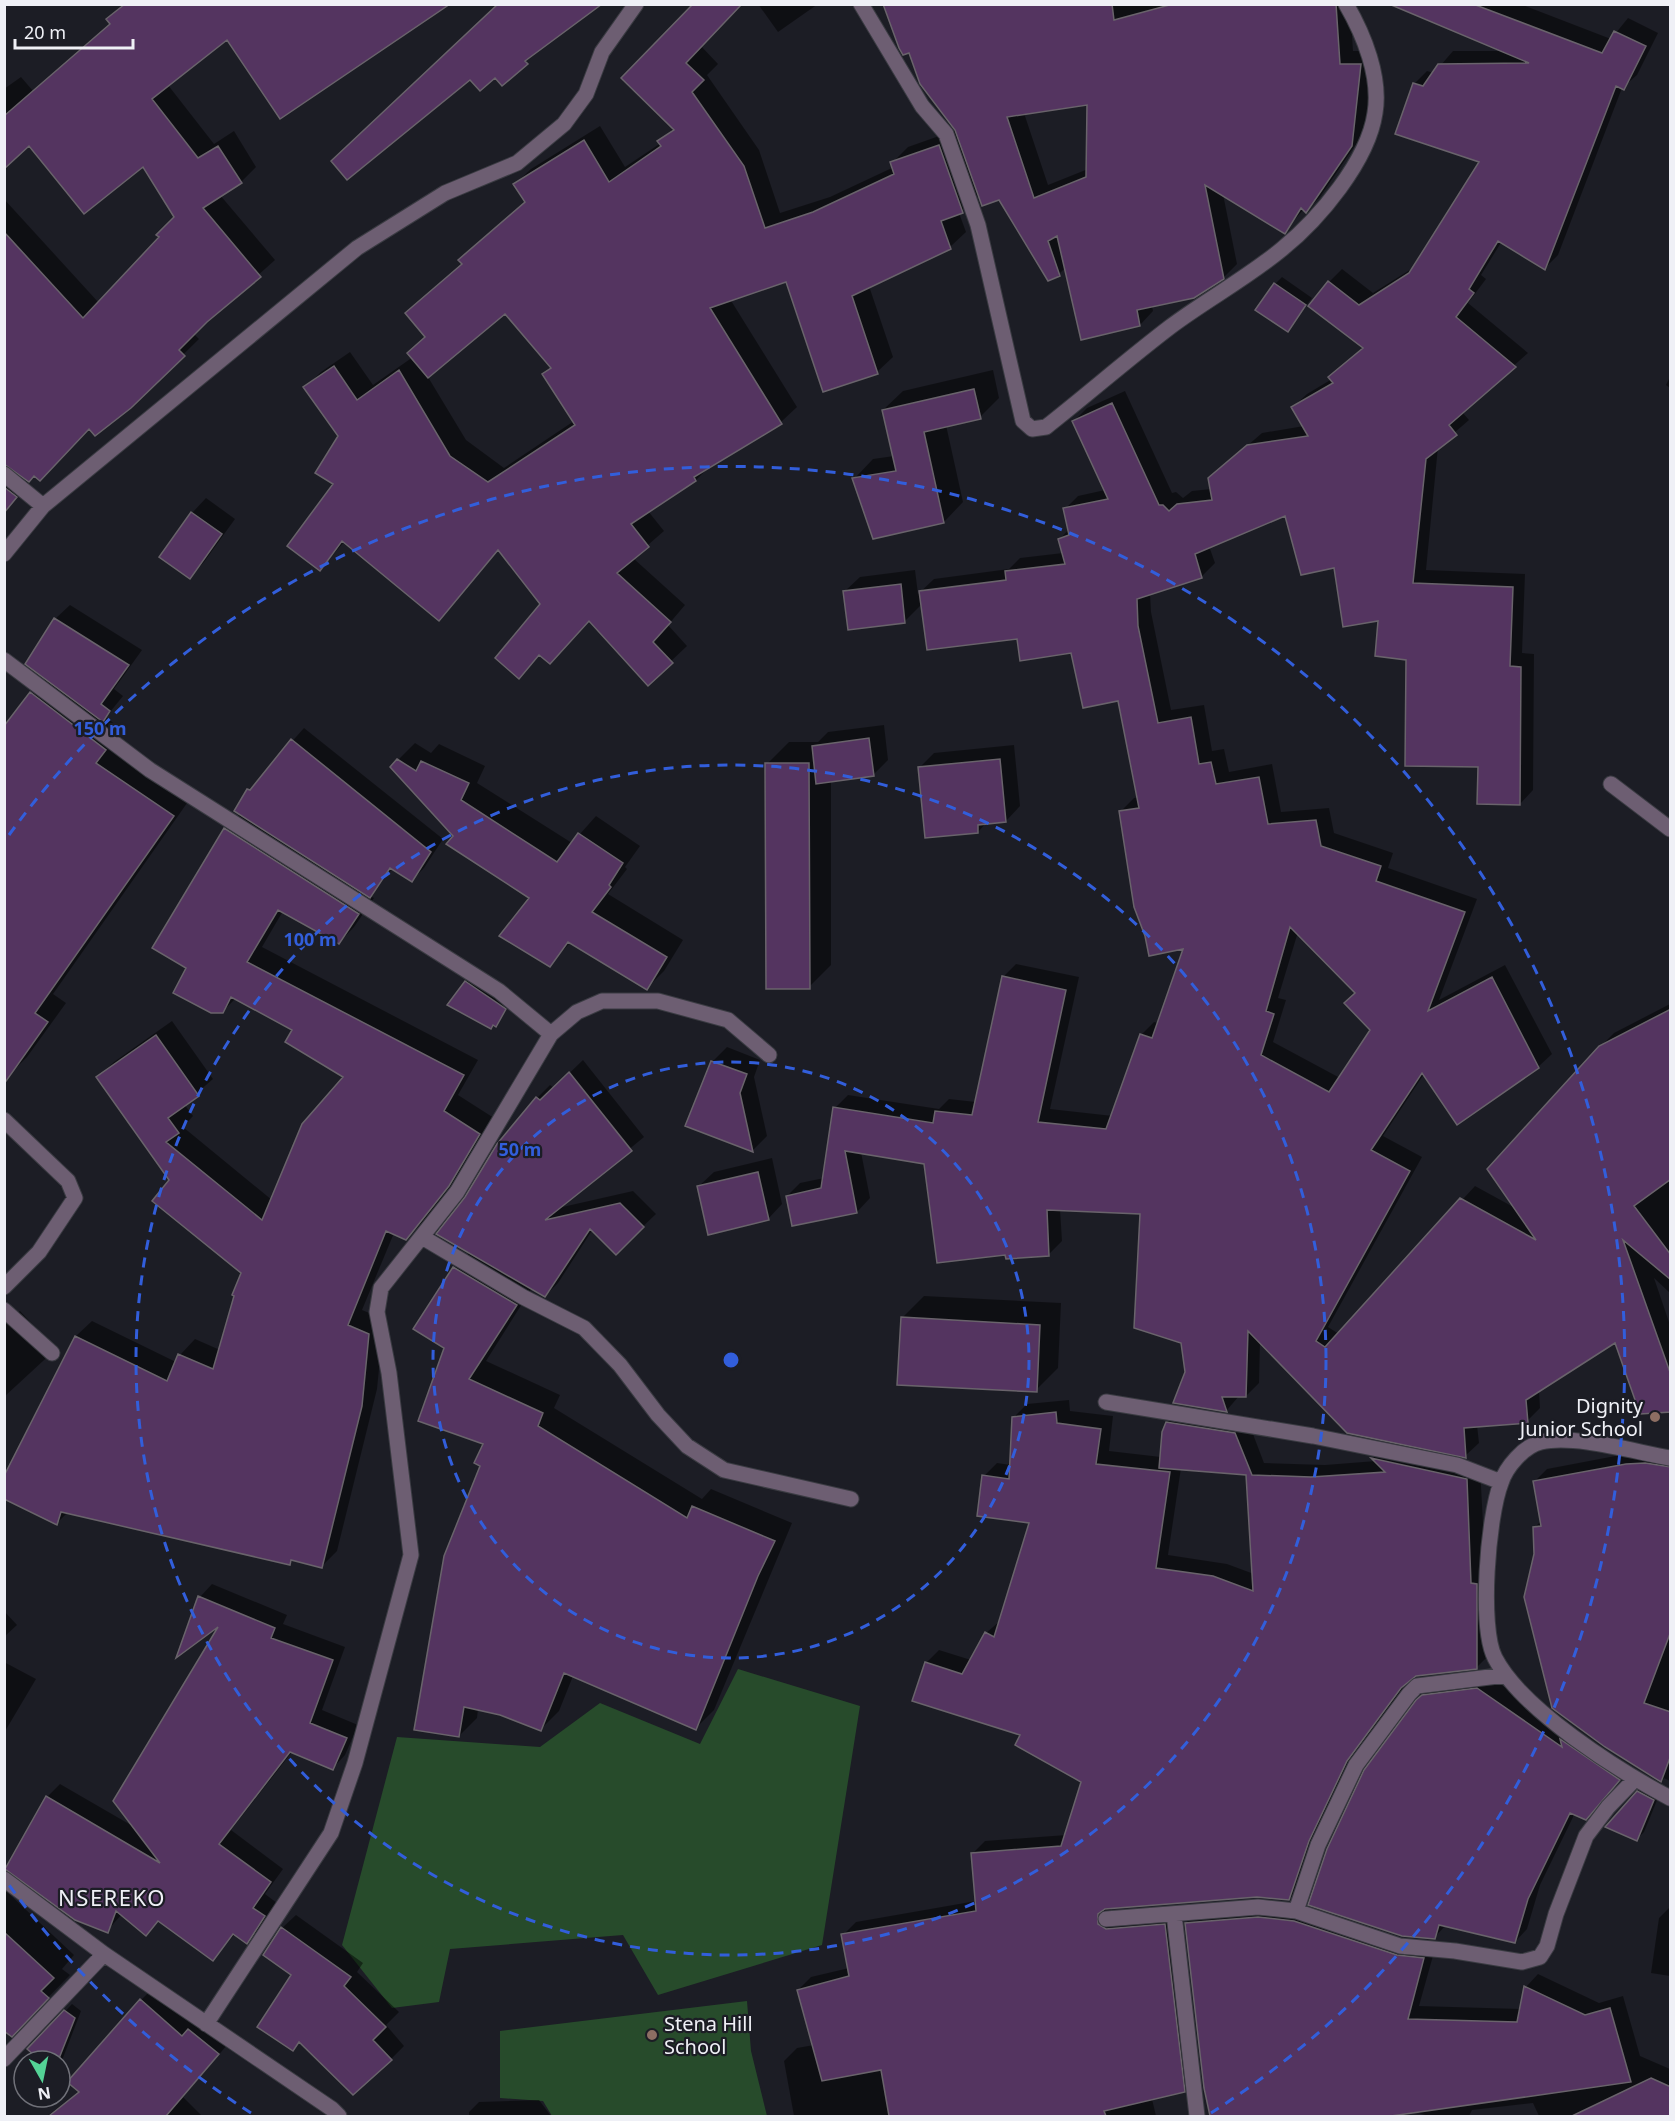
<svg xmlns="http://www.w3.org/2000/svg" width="1675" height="2121" font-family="'Noto Sans',sans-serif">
	<rect width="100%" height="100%" fill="#1c1d25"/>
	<path fill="#274b2b" d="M738 1669 860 1706 822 1945 658 1995 623 1935 450 1949 439 2002 392 2008 342 1945 397 1737 540 1747 600 1703 700 1744Z
		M747 2001 751 2051 767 2116H552L543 2101 500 2098V2031Z"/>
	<path fill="#0007" fill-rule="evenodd" d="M123 4H447L227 38 168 85 214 144 234 131 256 167 241 182 220 195 275 260 210 318 194 334 199 339 130 407 90 427 35 474 4 514V199L99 303 161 237 176 217 143 165 29 144 4 167V89L21 77 33 91 111 23 108 19Z
		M758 4H818L778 32Z
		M885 4H1350L1353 51H1374L1365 131 1320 197 1306 211 1304 209 1284 232 1223 194 1237 264 1223 278 1152 306 1153 311 1140 325 1066 267 1059 274 999 198 979 195 959 213 966 232 950 247 869 286 893 357 877 372 787 280 730 299 797 407 781 422 710 466 696 480 648 511 664 531 633 558 685 605 668 625 687 646 648 683 590 619 550 662 541 654 519 677 542 604 499 550 439 619 345 541 320 569 335 483 340 436 305 388 321 372 350 352 373 385 413 357 426 336 407 313 463 263 460 260 476 244 526 201 515 184 531 169 600 126 625 167 661 143 674 127 623 78 701 46 718 64 707 75 759 150 780 213 830 197 894 167 892 163 908 147 956 130ZM1088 103V169L1048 185 1024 113ZM505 312 552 367 544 374 574 421 504 468 466 440 428 377Z
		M1403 4H1520L1611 39 1628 18 1658 33 1637 75 1622 88 1558 255 1545 268 1502 241 1481 275 1486 279 1468 303 1528 353 1462 412 1469 420 1438 447 1426 570 1525 574 1522 653 1534 654 1533 790 1520 804 1480 766 1380 619 1336 566 1286 514 1209 546 1215 563 1202 576 1150 593 1151 612 1171 710 1204 705 1212 751 1224 749 1229 772 1272 764 1281 812 1329 808 1334 833 1393 853 1388 868 1477 899 1439 1000 1505 965 1552 1054 1538 1067 1424 1074 1383 1136 1422 1157 1328 1327 1339 1334 1475 1186 1517 1209 1600 1047 1614 1033 1670 1004V1293L1654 1278 1670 1325V1407L1616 1341 1539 1390 1540 1408 1527 1421 1477 1425 1479 1443 1465 1456 1260 1341 1259 1383 1246 1396H1239L1227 1410 1175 1402 1186 1372 1183 1342 1142 1212 1060 1209 1062 1241 1049 1254 926 1162 861 1152 870 1198 857 1212 787 1196 800 1183 824 1178 835 1108 848 1095 939 1109 949 1099 976 1102 1003 977 1016 964 1079 977 1050 1109 1113 1116 1141 1035 1154 1022 1159 1023 1186 947 1121 811 1134 798 1139 797 1120 699 1072 651 1018 637 922 604 905 621 845 591 860 577 915 570 918 594 934 579 1009 569 1020 558 1063 553 1060 539 1069 529 1065 509 1078 496 1105 490 1074 421 1087 408 1125 391 1172 493 1176 492 1183 498 1192 491 1211 489 1210 478 1262 433 1304 426 1293 407 1307 394 1332 379 1330 377 1364 347 1329 282 1342 269 1373 293 1416 266 1481 161 1414 84 1427 71 1434 73 1453 51H1502ZM1298 932 1357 993 1372 1030 1340 1078 1273 1042 1286 1000 1278 998Z
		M1282 277 1312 298 1287 330 1275 284Z
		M993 370 999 398 980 417 946 425 963 502 944 522 854 479 873 459 894 456 883 410 903 391Z
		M1670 377V388L1666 385Z
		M206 498 235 519 204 562 190 577 192 513Z
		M70 605 142 650 114 689 123 696 106 717 123 731 114 743 192 796 53 994 66 1003 27 1057 8 1076 4 729 46 678 55 619Z
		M884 725 888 760 873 775 831 780V965L809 987 767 764 789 742H818L828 732Z
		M304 728 443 839 424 868 412 880 393 868 370 896 374 898 354 927 339 943 283 911 262 947 478 1060 458 1095 494 1118 464 1169 422 1223 406 1239 394 1233 362 1310 384 1319 377 1389 337 1551 322 1566 294 1559 290 1563 68 1512 57 1523 4 1480 76 1336 92 1321 176 1362 180 1355 195 1339 220 1350 243 1272 171 1180 98 1077 114 1062 172 1021 213 1079 184 1104 193 1116 183 1127 272 1200 345 1076 294 1030 236 998 223 1011 188 968 225 829 240 814 249 790Z
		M415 743 431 753 439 744 485 766 477 783 572 843 596 816 640 846 625 867 627 869 608 894 683 940 664 971 647 988 571 942 549 965 531 897 455 836 398 760Z
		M1014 745 1020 806 1006 821 987 822 978 832 920 767 934 753Z
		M473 975 512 1002 495 1025 466 982Z
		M727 1047 760 1060 754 1077 767 1136 753 1150 687 1125 712 1062Z
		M583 1060 644 1137 558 1208 633 1191 656 1214 616 1252 593 1229 558 1283 545 1296 532 1288 486 1361 560 1395 554 1408 702 1499 711 1489 792 1523 714 1710 696 1728 573 1676 559 1711 541 1729 500 1713 478 1709 477 1718 459 1736 485 1443 446 1347 454 1268 470 1252 467 1198 498 1145 537 1098 550 1085 554 1088Z
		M772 1158 782 1204 768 1219 699 1186 714 1172Z
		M924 1296 1061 1303 1058 1368 1036 1390 902 1318Z
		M4 1303 16 1314 20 1311 56 1349 4 1397Z
		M1069 1400 1070 1411 1113 1416 1109 1451 1161 1457 1167 1423 1180 1409 1248 1421 1264 1463 1325 1465 1376 1461 1373 1458 1386 1445 1480 1467 1490 1654 1477 1667 1415 1675 1409 1680 1360 1746 1322 1826 1302 1886 1289 1899 1257 1896 1110 1907 1111 1912H1178L1197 2078 1184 2091 1152 2099 1156 2116H976L930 2052 951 2116H794L784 2061 797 2048 814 2045 798 1990 811 1977 849 1968 843 1935 856 1922 976 1901 972 1854 985 1841 1066 1835 1083 1782 926 1663 939 1650 971 1660 986 1633 1000 1621 1031 1521 984 1476 997 1463 1011 1465 1014 1417 1027 1404ZM1181 1468 1247 1474 1254 1574 1227 1564 1168 1555Z
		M1631 1453 1670 1461V1781L1664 1778 1662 1781 1631 1762 1536 1554 1535 1527 1541 1521 1534 1482 1547 1469Z
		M212 1584 287 1615 283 1624 345 1647 322 1710 358 1725 345 1755 333 1768 292 1752 231 1830 283 1869 265 1894 277 1903 260 1929 247 1942 236 1933 213 1959 159 1920 146 1934 122 1914 107 1931 47 1797 60 1784 136 1828 223 1621 179 1654 200 1597Z
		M4 1611 17 1625 4 1637Z
		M4 1662 36 1679 4 1733Z
		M1490 1677 1570 1732 1573 1728 1631 1768 1598 1805 1575 1813 1540 1885 1527 1929 1515 1942 1446 1925 1434 1938 1418 1701 1435 1683Z
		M1645 1785 1660 1793 1644 1832 1637 1839 1638 1792Z
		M5 1890 74 1955 62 1969 70 1975 33 2013 4 2029Z
		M1272 1904 1411 1943 1436 1945 1419 2006 1521 2009 1526 1987 1538 1974 1599 2003 1623 1996 1640 2056 1670 2069V2116H1539L1533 2103 1472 2110 1469 2116H1429L1414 2112 1394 2116H1210L1186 1923 1199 1910Z
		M1670 1907V1976L1651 1973 1659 1918Z
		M296 1915 363 1963 357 1972 399 2012 386 2025 404 2046 391 2059 300 2042 293 2049V1975L282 1928Z
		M156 1985 233 2038 183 2097 202 2116H47L80 2091 141 2000Z
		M72 2004 81 2011 61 2063 44 2061 29 2049Z
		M539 2100 551 2116H469V2112L479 2102Z"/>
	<path fill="#543460" stroke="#69636b" stroke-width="1.5" fill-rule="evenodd" d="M125 4H450L280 119 227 40 152 99 198 158 218 146 242 183 203 208 261 277 207 322 179 350 185 356 131 408 95 436 89 429 40 481 34 476 29 482 4 464V232L83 318 159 237 156 235 174 217 143 167 84 214 29 146 4 169V116L110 24 106 19Z
		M498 4H602L525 61 528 64 502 86 495 78 480 91 470 80 347 180 331 161Z
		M693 4H742L686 63 704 80 692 92 744 166 765 228 813 212 894 174 890 162 939 145 963 213 941 221 951 249 852 296 878 374 823 392 786 282 710 308 782 424 694 477 696 481 631 524 649 547 617 573 671 622 653 642 673 663 648 686 589 621 550 664 539 655 519 679 495 658 540 604 498 550 439 621 342 541 320 571 287 546 333 484 315 473 338 436 303 387 334 366 357 400 399 370 450 456 488 482 575 425 542 374 551 368 505 314 428 378 407 353 425 337 405 313 462 264 458 260 525 202 513 184 584 140 609 182 661 146 657 141 674 130 621 78Z
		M883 4H1112L1114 20 1173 4H1336L1340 64H1361L1352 146 1306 213 1301 208 1285 234 1205 185 1224 279 1194 298 1137 310 1140 326 1081 340 1057 236 1048 241 1060 276 1048 281 999 200 982 206 955 130 920 84 909 53 903 55 899 48ZM1087 105 1086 177 1034 198 1007 117Z
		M1389 4H1473L1602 53 1614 31 1646 46 1624 90 1616 86 1545 270 1498 241 1469 289 1474 293 1456 317 1516 367 1449 425 1457 435 1426 459 1413 583 1513 587 1510 666 1521 667 1520 805 1477 804 1478 767 1405 766 1406 660 1375 656 1378 621 1343 627 1334 568 1301 575 1285 516 1195 554 1202 578 1137 599 1138 626 1158 723 1191 717 1199 764 1211 762 1216 784 1259 777 1268 824 1316 820 1321 846 1381 866 1376 881 1465 912 1428 1011 1492 977 1539 1068 1457 1125 1422 1073 1371 1150 1410 1171 1316 1341 1325 1347 1460 1198 1536 1240 1487 1169 1599 1046 1671 1009V1179L1634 1206 1671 1255V1280L1623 1240 1671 1375V1412L1640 1414 1615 1343 1526 1400 1528 1423 1464 1428 1466 1458 1347 1433 1248 1331 1246 1397H1222L1227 1412 1173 1403 1185 1372 1181 1343 1134 1328 1140 1214 1047 1210 1049 1256 1006 1259 1005 1255 937 1263 924 1164 845 1151 857 1213 792 1226 786 1196 821 1188 833 1107 933 1123 935 1111 972 1115 1002 976 1066 990 1038 1122 1106 1129 1140 1034 1152 1038 1183 949 1149 956 1145 936 1134 907 1119 811 1139 808 1118 701 1083 708 1071 653 1020 661 1017 639 927 650 919 591 1006 580 1005 571 1065 564 1058 539 1069 535 1063 508 1108 499 1072 421 1112 403 1159 505H1163L1169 511 1177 504 1212 500 1208 478 1247 445 1308 436 1291 407 1333 383 1328 377 1363 348 1308 306 1328 281 1359 305 1409 273 1479 162 1395 134 1413 83 1423 86 1438 64 1529 63ZM1290 927 1355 993 1344 1003 1370 1030 1329 1092 1261 1055 1274 1014 1266 1011Z
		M1274 283 1306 305 1288 332 1255 310Z
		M974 389 981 419 924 432 944 523 873 539 852 478 896 471 882 410Z
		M4 487 17 497 4 513Z
		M191 512 222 534 190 579 159 557Z
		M901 584 905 623 848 630 843 591Z
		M54 618 129 665 101 704 110 711 103 722 25 664Z
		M30 692 106 750 96 763 174 816 35 1013 48 1022 4 1084V726Z
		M869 738 874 776 816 784 812 746Z
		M291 739 431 852 412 882 390 868 370 898 234 811 247 789 250 790Z
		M397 759 416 771 421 761 469 783 461 800 557 862 578 833 623 863 609 885 611 887 592 912 667 957 647 990 568 942 550 967 499 936 529 898 446 844 453 836 390 767Z
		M1000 759 1006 822 978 825V833L925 838 918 767Z
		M765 763H809L810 989H766Z
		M224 828 359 914 339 944 278 910 247 962 464 1075 444 1111 480 1134 449 1186 406 1240 386 1231 348 1325 369 1334 362 1406 322 1568 291 1560 290 1565 61 1512 57 1525 4 1499V1476L75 1336 167 1381 178 1354 213 1369 234 1296 232 1295 241 1273 152 1201 169 1180 96 1077 156 1035 199 1096 168 1118 179 1133 166 1142 262 1220 302 1124 343 1077 285 1042 292 1030 231 997 223 1013H211L173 993 186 968 152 948Z
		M465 981 506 1009 496 1027 493 1025 491 1029 447 1005Z
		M711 1061 747 1074 740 1093 753 1152 685 1126Z
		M569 1072 632 1151 545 1220 620 1203 644 1227 616 1255 590 1229 545 1297 436 1234 465 1197 497 1144 536 1097 540 1100Z
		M758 1172 769 1220 708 1235 697 1186Z
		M453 1267 517 1305 469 1379 543 1413 538 1426 687 1518 692 1506 775 1541 758 1576 696 1730 564 1673 541 1731 500 1715 464 1707 459 1737 414 1730 444 1556 480 1466 474 1463 483 1444 418 1421 444 1348 413 1329Z
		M901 1317 1040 1325 1037 1392 897 1385Z
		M1056 1412 1057 1423 1101 1429 1096 1464 1170 1472 1156 1568 1213 1576 1253 1591 1246 1475 1159 1468 1162 1432 1166 1422 1235 1433 1252 1475 1311 1477 1385 1472 1371 1458 1467 1479 1471 1583 1477 1584V1669L1416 1676 1401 1688 1347 1761 1309 1841 1289 1900 1257 1897 1105 1909 1098 1914V1924L1106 1929 1165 1924 1185 2092 1104 2111 1106 2116H889L881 2070 822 2081 797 1990 849 1976 841 1934 976 1911 971 1853 1061 1846 1081 1782 1015 1745 1020 1735 912 1701 925 1662 962 1674 985 1632 994 1637 1029 1523 977 1516 982 1475 1009 1479 1012 1417Z
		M1645 1463 1671 1467V1631L1644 1703 1671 1712V1755L1661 1782 1605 1747 1552 1708 1524 1597 1534 1554 1533 1527 1541 1526 1533 1481 1626 1464Z
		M198 1596 275 1628 271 1638 333 1660 310 1723 347 1738 333 1770 290 1752 219 1844 271 1882 253 1908 265 1916 247 1944 233 1934 213 1961 158 1921 146 1936 116 1911 108 1933 75 1920 5 1869 46 1796 160 1863 113 1801 218 1627 176 1658Z
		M1477 1688 1562 1747 1560 1739 1620 1780 1586 1820 1570 1813 1528 1899 1515 1943 1439 1925 1435 1939 1402 1936 1308 1905 1327 1849 1364 1770 1416 1700 1422 1695Z
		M1637 1791 1654 1800 1637 1841 1605 1827Z
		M1258 1917 1294 1921 1397 1955 1424 1958 1408 2019 1517 2022 1524 1986 1585 2015 1610 2008 1631 2082 1391 2116H1210L1204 2088 1185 1923Z
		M281 1927 351 1977 344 1986 386 2027 373 2040 392 2060 353 2095 299 2042 293 2051 257 2027 291 1975 263 1955Z
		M4 1932 54 1978 41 1991 49 1998 12 2037 4 2031Z
		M140 1999 182 2036 188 2029 219 2054 166 2116H49L79 2092 67 2082Z
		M64 2010 75 2018 58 2061H41L27 2049Z
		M1651 2078 1671 2087V2116H1572Z"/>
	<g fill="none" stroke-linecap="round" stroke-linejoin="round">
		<g stroke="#3a3b42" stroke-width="17">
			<path id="minor" d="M861 4 922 106 946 134 978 225 1023 421 1032 429 1046 427C1088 394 1128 359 1170 327 1206 300 1247 278 1282 249 1319 219 1368 161 1375 113 1381 77 1364 35 1346 4
				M4 474 43 506
				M4 554 43 506 357 248 445 193 517 163 564 124 586 94 602 52 636 4
				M4 660 150 770 499 991 551 1034
				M1611 784 1670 829
				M4 1120 68 1181 75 1198 39 1252 4 1287
				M422 1237 523 1297 584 1328 620 1365 658 1415 687 1446 724 1470 851 1499
				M4 1310 52 1353
				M1106 1402 1313 1436 1457 1465 1501 1482
				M1670 1458C1635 1452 1574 1434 1541 1442 1524 1446 1506 1467 1501 1483 1488 1516 1479 1627 1495 1658 1522 1710 1619 1771 1670 1798
				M4 1879 104 1954 332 2109 339 2116
				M1296 1911 1318 1845 1356 1765 1409 1694 1417 1686 1506 1675
				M1174 1914 1197 2116
				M1106 1919 1258 1907 1296 1911 1400 1946 1455 1951 1522 1962 1540 1957 1547 1946 1556 1914 1586 1836 1608 1807 1635 1779
				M206 2024 331 1833 355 1763 411 1555 389 1373 377 1312 381 1288 457 1192 551 1034 577 1012 602 1001H658L728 1020 769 1055
				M4 2059 104 1954"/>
		</g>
		<use href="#minor" stroke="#6d5e72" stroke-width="15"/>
	</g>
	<g fill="none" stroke="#325edb" stroke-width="3" stroke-dasharray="10 8">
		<circle cx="731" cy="1360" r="298"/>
		<circle cx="731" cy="1360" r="595"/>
		<path d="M251 2113A893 893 0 0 1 9 1885M9 835A893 893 0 1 1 1211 2113"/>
	</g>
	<g fill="#8d6e63" stroke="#1c1d25" stroke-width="2">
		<circle cx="1655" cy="1417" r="6"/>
		<circle cx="652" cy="2035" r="6"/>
	</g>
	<g text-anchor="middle" stroke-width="4.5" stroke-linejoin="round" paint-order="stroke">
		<g font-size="20" fill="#eff0f6" stroke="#1c1d25" text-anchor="end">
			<text x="1643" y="1413">Dignity<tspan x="1643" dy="23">Junior School</tspan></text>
			<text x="664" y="2031" text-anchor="start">Stena Hill<tspan x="664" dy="23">School</tspan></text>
		</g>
		<g font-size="22" letter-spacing="1.5" fill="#eff0f6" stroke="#1c1d25">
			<text x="112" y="1906">NSEREKO</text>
		</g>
	</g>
	<circle cx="731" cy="1360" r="9" fill="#325edb" stroke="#1c1d25" stroke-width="3"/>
	<g font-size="18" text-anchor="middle" font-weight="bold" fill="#325edb" stroke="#1c1d25" stroke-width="4.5" stroke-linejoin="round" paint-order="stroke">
		<text x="100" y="735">150 m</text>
		<text x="310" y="946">100 m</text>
		<text x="520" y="1156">50 m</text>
	</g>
	<rect width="1675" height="2121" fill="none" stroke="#eff0f6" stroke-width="12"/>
	<g transform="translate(42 2079) rotate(171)"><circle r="28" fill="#1c1d25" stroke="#707179" stroke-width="1.5"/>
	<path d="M0-4.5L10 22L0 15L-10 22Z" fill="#54d396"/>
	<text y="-9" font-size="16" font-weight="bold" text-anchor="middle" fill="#eff0f6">N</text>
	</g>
	<path d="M15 39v9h118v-9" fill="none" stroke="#eff0f6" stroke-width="3"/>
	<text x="24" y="39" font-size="18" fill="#eff0f6" stroke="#1c1d25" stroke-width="4.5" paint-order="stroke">20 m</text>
</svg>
